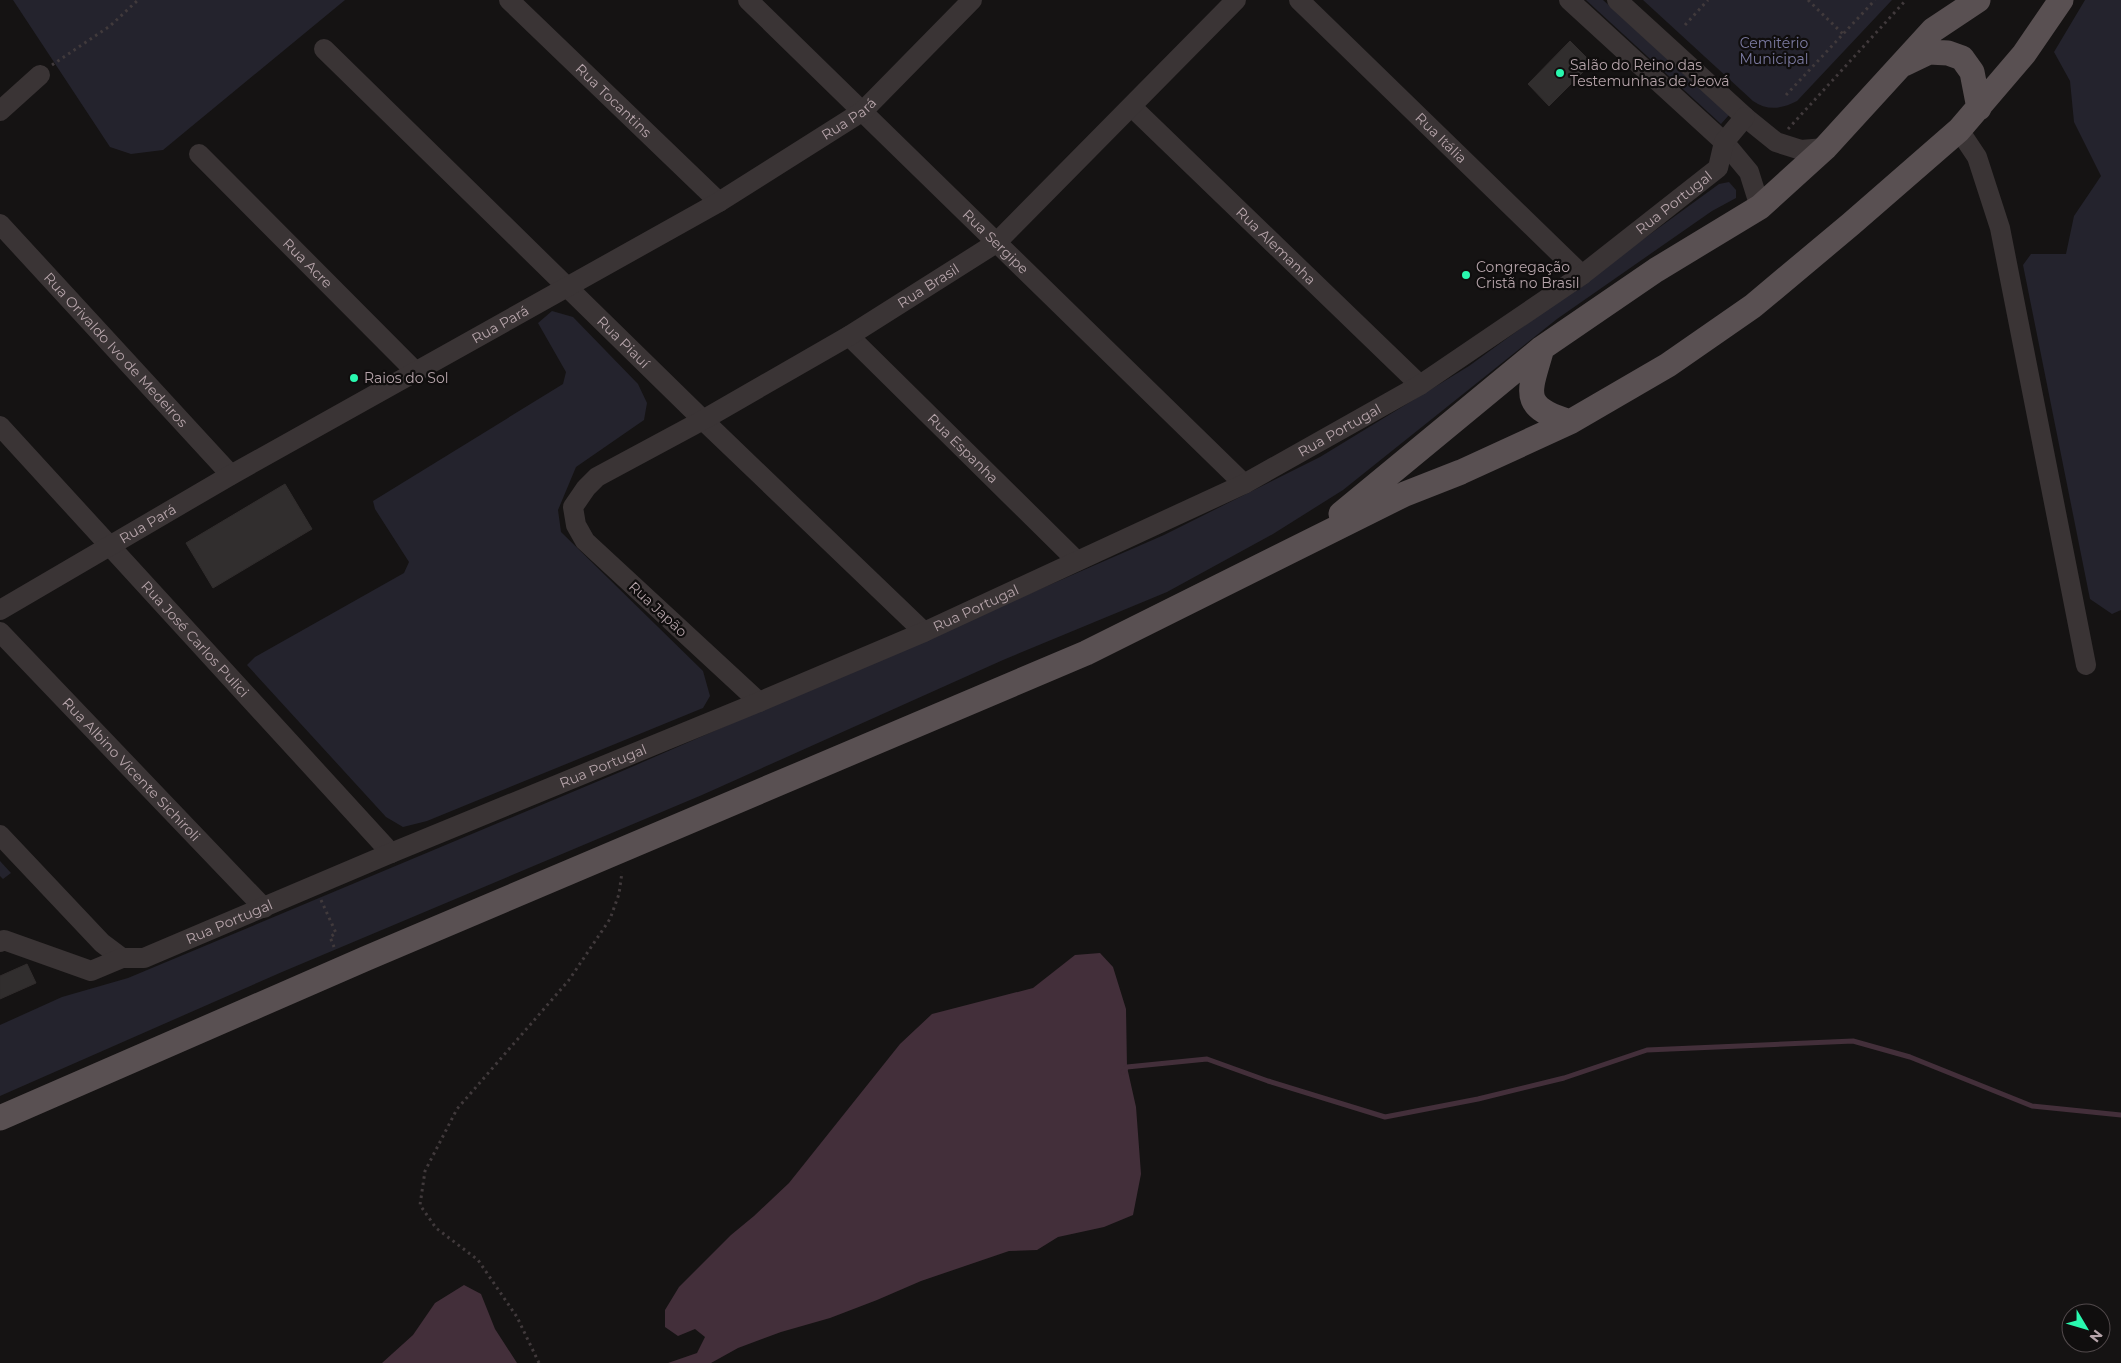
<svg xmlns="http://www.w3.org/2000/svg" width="2121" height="1363" font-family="Montserrat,sans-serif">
	<rect width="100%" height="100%" fill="#151313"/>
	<path fill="#24232d" d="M13 0H345L163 150 131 154 110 147Z
		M1586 0H1603L1729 115 1721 124Z
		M1643 0H1892L1797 101C1782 109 1767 111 1753 101Z
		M2085 0H2121V610L2112 614 2090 599 2023 265 2031 254H2066L2074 216 2101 176 2074 122 2070 81 2054 52Z
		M1729 182 1736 190V198L1712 211 1557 319 1343 490 1273 534 1167 592 1003 660 702 795 282 972 0 1096V1025L62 997 128 978 620 772 1164 535 1320 457 1469 366 1719 184Z
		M552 311 573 317 638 384 647 403 644 420 576 467 558 510 561 532 703 671 710 696 703 708 427 821 403 827 386 817 247 665 255 657 404 573 409 562 375 509 373 501 563 384 566 372 538 323Z
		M0 861 11 873 3 879 0 876Z"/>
	<path fill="#432f3a" d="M1100 953 1113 967 1126 1009 1127 1067 1136 1107 1141 1174 1133 1215 1104 1227 1058 1237 1037 1250 1009 1251 921 1281 877 1300 830 1318 781 1332 738 1348 711 1363H668L697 1353 705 1337 695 1329 678 1336 665 1327V1310L679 1287 731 1235 754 1216 789 1183 900 1044 932 1014 1033 988 1075 955Z
		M464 1285 481 1294 495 1329 517 1363H382L413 1335 435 1303Z"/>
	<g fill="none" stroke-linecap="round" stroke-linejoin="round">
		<path stroke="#432f3a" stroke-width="5" d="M1123 1072 1127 1067 1207 1059 1268 1081 1385 1117 1478 1099 1564 1078 1647 1050 1853 1041 1910 1057 2032 1106 2121 1115"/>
	</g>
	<path fill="#312e2e" stroke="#312d2d" d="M1570 41 1592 63 1549 106 1528 84Z
		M285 484 312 529 213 588 186 543Z
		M27 964 36 983 0 999V976Z"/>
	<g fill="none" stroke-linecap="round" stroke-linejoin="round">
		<path stroke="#413a3c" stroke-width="3" stroke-dasharray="2.5 4" stroke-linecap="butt" d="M1808 0 1843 34
			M1685 25 1708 0
			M52 65 110 26 138 0
			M1786 95 1875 0
			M1788 129 1906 0
			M321 900 336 933 330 937 334 947
			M539 1363 517 1317 478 1260 436 1228 420 1205 425 1171 457 1109 569 980 610 919 619 894 622 872"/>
		<g stroke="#3a3435" stroke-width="20">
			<path id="s1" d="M509 0 719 202"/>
			<path id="s2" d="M748 0 1244 484"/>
			<path id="s3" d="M1299 0 1582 275"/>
			<path d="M1569 0 1724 142 1749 172 1760 207"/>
			<path d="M1617 0 1745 117 1776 142 1801 150 1825 148"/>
			<path id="s4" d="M324 49 703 420 924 632"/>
			<path id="s5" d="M1132 107 1420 385"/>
			<path d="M0 111 40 75"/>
			<path d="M1959 130 1977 157 2000 228 2086 665"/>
			<path id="s6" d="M199 154 416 372"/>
			<path id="s7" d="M0 224 231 475"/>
			<path id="s8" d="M849 336 1077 561"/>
			<path id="s9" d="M0 426 391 853"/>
			<path id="s10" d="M0 610 231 475 719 202 863 111 972 0"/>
			<path id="s11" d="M0 632 264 908"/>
			<path id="s12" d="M759 702 585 541 576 525 573 507 586 488 597 477 703 420 849 336 996 243 1236 0"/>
			<path d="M0 835 102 943 122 958"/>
			<path id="s13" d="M0 942 4 940 91 971 122 958H144L391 853 759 702 924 632 1244 484 1420 385 1582 275 1718 168 1724 142 1745 117"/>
		</g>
		<path stroke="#595052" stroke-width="25" d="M1904 64 1929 52 1948 53 1962 58 1972 72 1979 108
			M1542 348C1530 392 1518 406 1570 422
			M1341 514 1542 348 1656 270 1760 207 1825 148 1933 30 1978 0
			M0 1118 367 958 1086 653 1405 494 1461 472 1570 422 1668 365 1753 306 1851 224 1959 130 2024 54 2061 0"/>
	</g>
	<g fill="#29f8af" stroke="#100e0e" stroke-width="2">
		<circle cx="1560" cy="73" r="5"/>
		<circle cx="1466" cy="275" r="5"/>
		<circle cx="354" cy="378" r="5"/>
	</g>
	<g text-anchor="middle" stroke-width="4.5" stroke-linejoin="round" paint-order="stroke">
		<g font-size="14" fill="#7c7ba2" stroke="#100e0e">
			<text x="1774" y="48">Cemitério<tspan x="1774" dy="16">Municipal</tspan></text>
		</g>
		<g font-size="14" fill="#b6a4aa" stroke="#100e0e" text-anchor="start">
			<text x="1570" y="70">Salão do Reino das<tspan x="1570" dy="16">Testemunhas de Jeová</tspan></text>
			<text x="1476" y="272">Congregação<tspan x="1476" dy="16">Cristã no Brasil</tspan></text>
			<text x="364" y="383">Raios do Sol</text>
		</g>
		<g font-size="14" fill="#b6a4aa" stroke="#100e0e">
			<text dy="5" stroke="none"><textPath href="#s1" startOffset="145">Rua Tocantins</textPath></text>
			<text dy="5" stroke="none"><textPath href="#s10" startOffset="981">Rua Pará</textPath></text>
			<text dy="5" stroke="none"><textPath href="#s3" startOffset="198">Rua Itália</textPath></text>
			<text dy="5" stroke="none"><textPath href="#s13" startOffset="1865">Rua Portugal</textPath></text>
			<text dy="5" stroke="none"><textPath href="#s2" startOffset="346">Rua Sergipe</textPath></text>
			<text dy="5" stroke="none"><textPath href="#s5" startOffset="200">Rua Alemanha</textPath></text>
			<text dy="5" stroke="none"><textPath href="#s6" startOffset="154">Rua Acre</textPath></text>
			<text dy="5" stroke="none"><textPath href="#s12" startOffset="695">Rua Brasil</textPath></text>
			<text dy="5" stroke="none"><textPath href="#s10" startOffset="576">Rua Pará</textPath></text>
			<text dy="5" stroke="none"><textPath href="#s4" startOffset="419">Rua Piauí</textPath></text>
			<text dy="5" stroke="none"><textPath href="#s7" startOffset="171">Rua Orivaldo Ivo de Medeiros</textPath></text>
			<text dy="5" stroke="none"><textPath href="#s13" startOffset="1460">Rua Portugal</textPath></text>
			<text dy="5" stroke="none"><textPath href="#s8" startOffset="160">Rua Espanha</textPath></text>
			<text dy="5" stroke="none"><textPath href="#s10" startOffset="171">Rua Pará</textPath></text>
			<text dy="5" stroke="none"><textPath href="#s13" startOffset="1055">Rua Portugal</textPath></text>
			<text transform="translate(658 609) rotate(43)" y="5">Rua Japão</text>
			<text dy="5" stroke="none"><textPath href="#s9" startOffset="289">Rua José Carlos Pulici</textPath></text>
			<text dy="5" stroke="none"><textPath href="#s13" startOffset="650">Rua Portugal</textPath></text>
			<text dy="5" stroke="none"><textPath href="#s11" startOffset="190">Rua Albino Vicente Sichiroli</textPath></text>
			<text dy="5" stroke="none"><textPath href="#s13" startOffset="245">Rua Portugal</textPath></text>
		</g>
	</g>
	<g transform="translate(2086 1328) rotate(128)"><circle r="24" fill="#100e0e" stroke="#524a4c"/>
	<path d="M0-4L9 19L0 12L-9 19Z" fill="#29f8af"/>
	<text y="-8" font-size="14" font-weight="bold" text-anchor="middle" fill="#b6a4aa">N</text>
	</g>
</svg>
